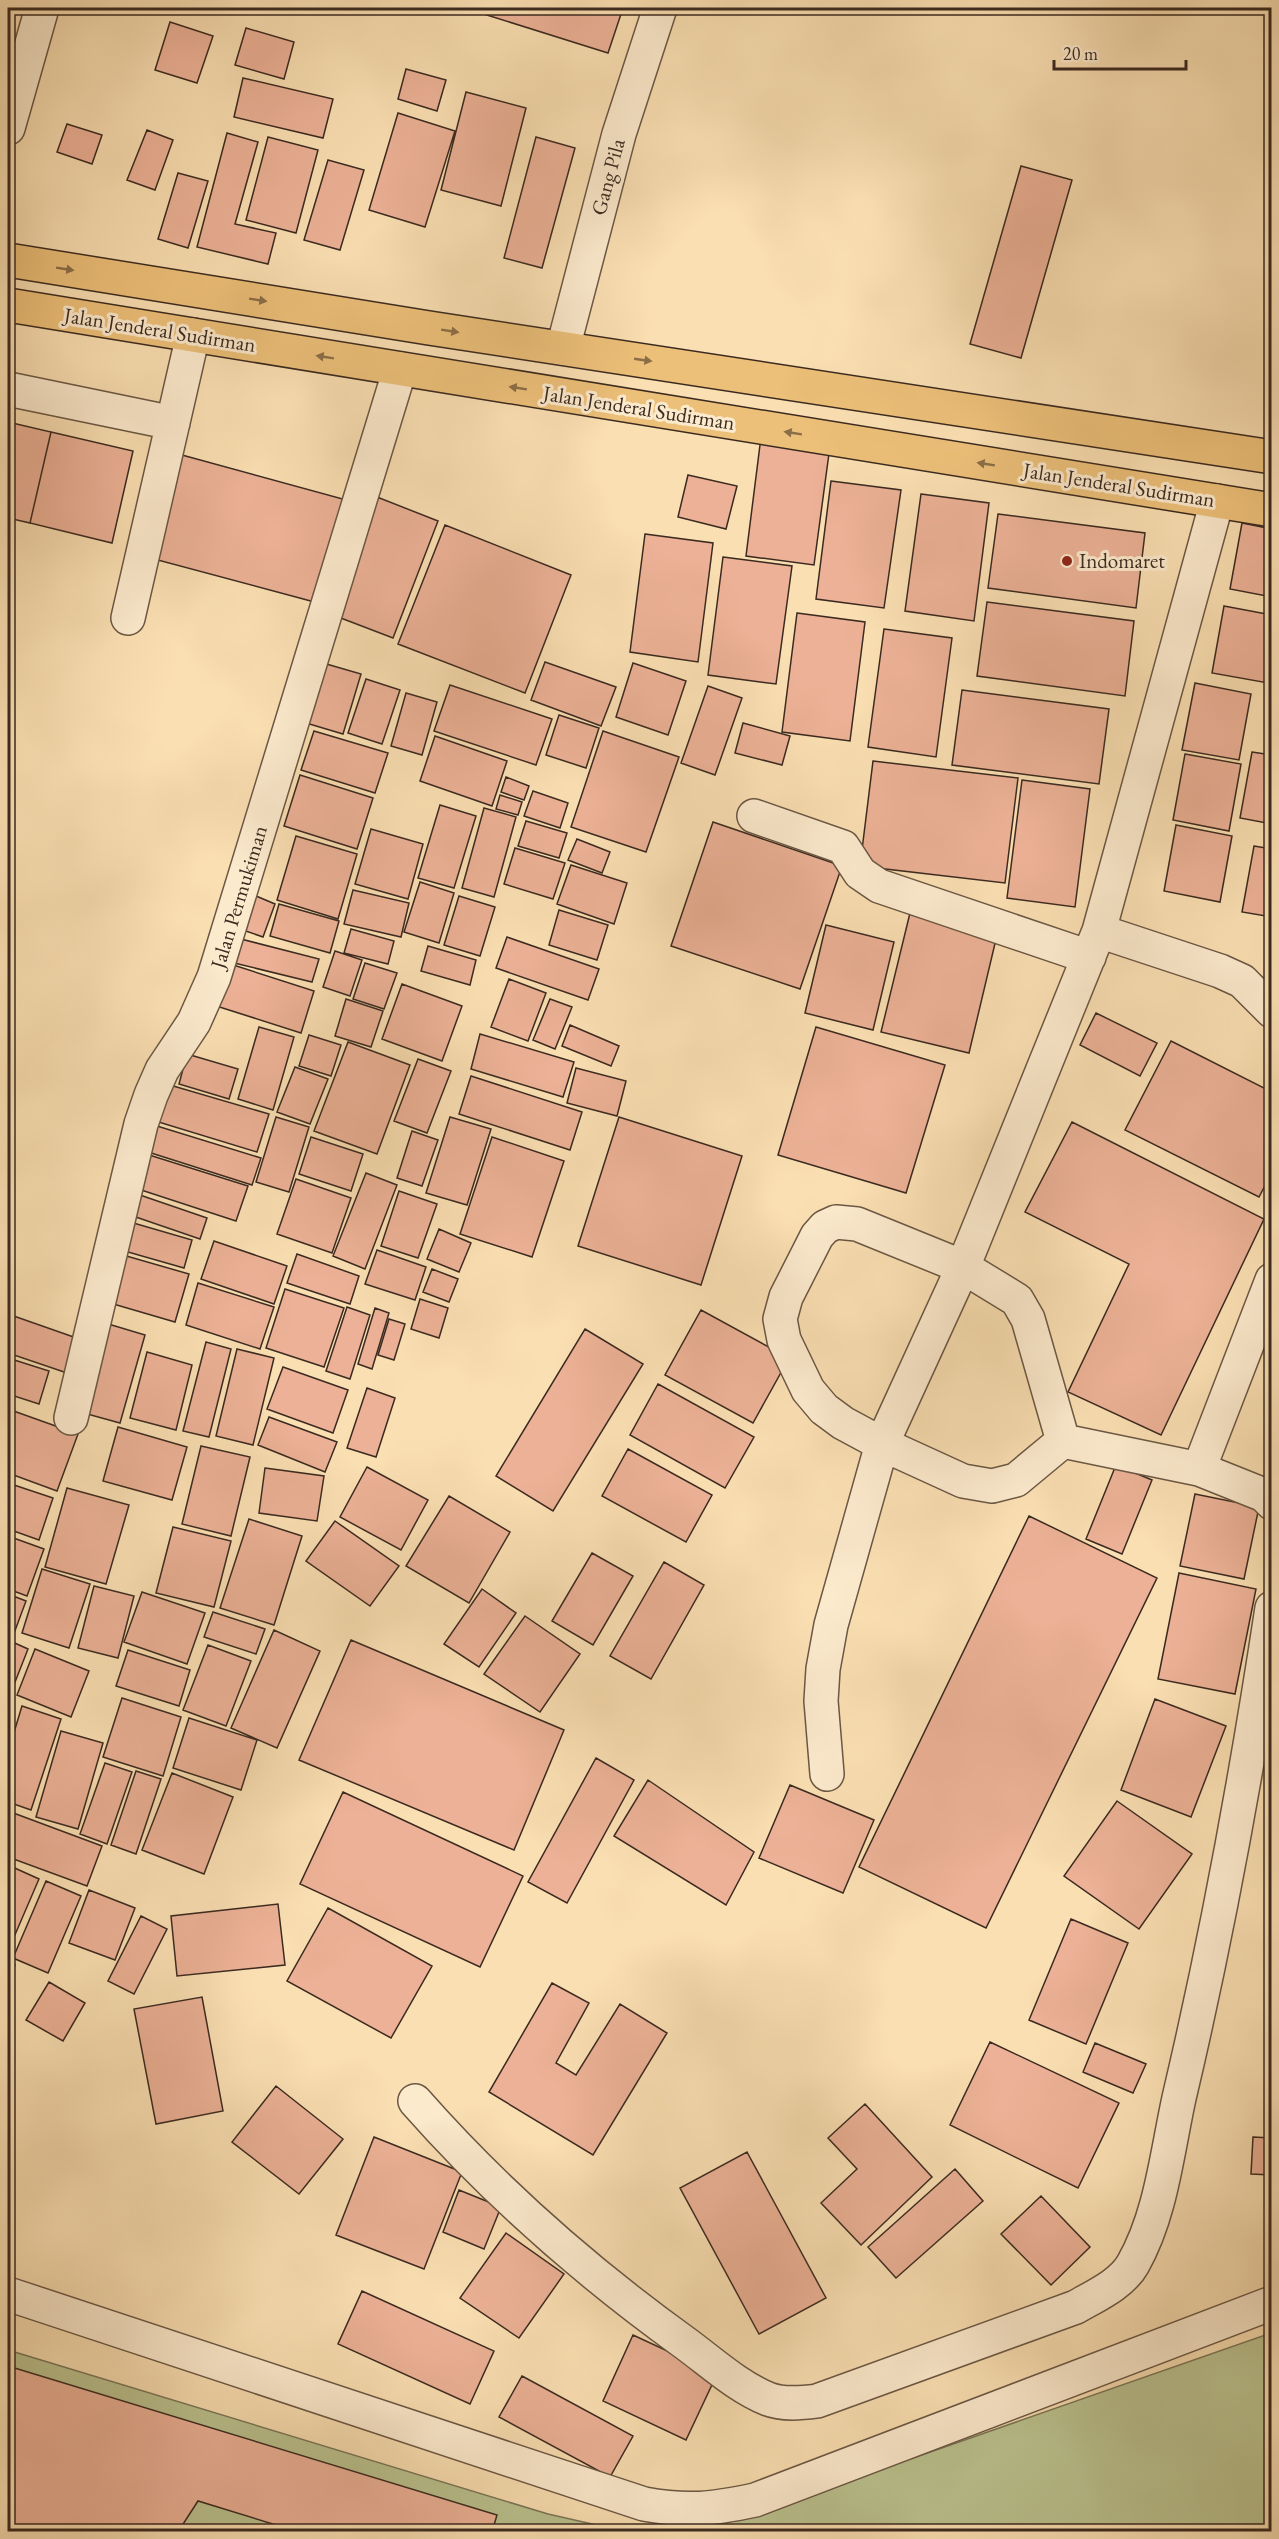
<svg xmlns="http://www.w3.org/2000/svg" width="1279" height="2539" font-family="'EB Garamond',serif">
	<rect width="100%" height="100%" fill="#fadfb2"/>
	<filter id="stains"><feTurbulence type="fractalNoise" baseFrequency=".00333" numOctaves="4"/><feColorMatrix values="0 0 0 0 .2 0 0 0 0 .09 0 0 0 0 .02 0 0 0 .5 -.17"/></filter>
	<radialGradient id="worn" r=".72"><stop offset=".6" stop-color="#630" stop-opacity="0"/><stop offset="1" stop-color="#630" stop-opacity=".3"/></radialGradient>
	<path fill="#bac28f" stroke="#7a7658" stroke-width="1.5" d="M1271 2333V2531H704Z
		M8 2350 548 2514 623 2531H8Z"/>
	<path fill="#ecb196" stroke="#3b2a20" stroke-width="1.5" d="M475 8H623L608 53 474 11Z
		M170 22 213 36 197 83 155 70Z
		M246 28 294 42 284 79 235 65Z
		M406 69 446 80 437 111 398 99Z
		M243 78 333 99 323 138 234 117Z
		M466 92 526 108 501 206 441 190Z
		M398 113 455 131 425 227 369 210Z
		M67 124 102 135 92 164 57 152Z
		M147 130 173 140 155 190 127 180Z
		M227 133 258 142 235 224 276 233 268 264 197 247Z
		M268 137 318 150 296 233 246 220Z
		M536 137 575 148 542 268 504 258Z
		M328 160 364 170 340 250 304 240Z
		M1021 166 1072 180 1021 358 970 344Z
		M178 173 208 181 188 248 158 239Z
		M8 422 51 432 30 523 8 518Z
		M51 432 133 451 112 543 30 523Z
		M761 437 830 446 814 565 746 556Z
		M182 455 350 501 322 604 154 559Z
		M688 475 737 486 726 529 678 517Z
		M831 481 901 490 884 608 816 599Z
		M921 494 989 503 974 621 905 611Z
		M377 497 438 521 393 638 333 615Z
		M998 514 1145 533 1136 608 988 588Z
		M1242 523 1272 529V597L1230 589Z
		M445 525 571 575 525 693 398 644Z
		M645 534 713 543 698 662 630 652Z
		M723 557 792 566 776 684 708 675Z
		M987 602 1134 621 1125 696 977 676Z
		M1224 606 1272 615V665L1268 683 1212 673Z
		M797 613 865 622 850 741 782 732Z
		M884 629 952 638 936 757 868 747Z
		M545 662 616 687 601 726 531 700Z
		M323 663 361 674 343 734 306 723Z
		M633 663 686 681 668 735 616 717Z
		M366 679 400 690 382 744 348 733Z
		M1195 683 1251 694 1239 760 1182 750Z
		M450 685 552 719 536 765 434 731Z
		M708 686 742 698 715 775 681 763Z
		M962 690 1109 709 1099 784 952 765Z
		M406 693 437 702 422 755 391 746Z
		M559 715 599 728 586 768 546 755Z
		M743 723 790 736 782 765 735 753Z
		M314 731 388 753 375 793 301 770Z
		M603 731 679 757 646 852 571 827Z
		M435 736 507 761 492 806 420 781Z
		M1252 752 1272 755V824L1240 818Z
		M1185 754 1241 764 1229 831 1173 820Z
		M873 761 1018 778 1005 883 860 866Z
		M300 775 373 798 357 849 284 826Z
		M506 777 529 786 524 800 501 792Z
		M1022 780 1090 789 1075 907 1007 898Z
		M533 791 568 803 560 828 524 816Z
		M500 795 522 802 518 815 496 809Z
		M440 805 476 816 454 888 418 878Z
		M484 808 516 817 494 897 462 888Z
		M526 821 567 833 559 858 518 846Z
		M713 822 842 866 800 989 671 946Z
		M1176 825 1232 836 1220 902 1164 891Z
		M371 829 423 844 408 899 355 884Z
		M296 836 357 854 338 919 277 900Z
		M577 839 610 852 602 873 568 860Z
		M1254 846 1272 849V917L1242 912Z
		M515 848 565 863 553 899 504 884Z
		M571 865 627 883 614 924 557 904Z
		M420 882 454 893 439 943 404 932Z
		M353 890 409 903 401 937 344 924Z
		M249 893 275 904 263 937 237 928Z
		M459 896 495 907 480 956 444 945Z
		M279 904 339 921 330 953 270 936Z
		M559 910 608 925 597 960 549 945Z
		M910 913 997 935 969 1053 881 1032Z
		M826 925 894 942 873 1030 805 1013Z
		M351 929 394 941 388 964 344 953Z
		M507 937 599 969 588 1000 496 968Z
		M237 938 319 959 312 982 230 962Z
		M428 946 476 960 470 985 421 971Z
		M335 951 362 960 350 996 323 987Z
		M224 962 314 991 301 1033 210 1004Z
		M365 963 397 973 384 1009 353 999Z
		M509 979 546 993 528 1041 491 1027Z
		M402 984 462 1006 442 1061 382 1039Z
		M346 999 383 1011 371 1047 335 1036Z
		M550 999 572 1007 555 1049 533 1040Z
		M1096 1013 1157 1043 1140 1076 1080 1045Z
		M570 1025 619 1046 611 1066 562 1046Z
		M259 1027 294 1037 273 1110 238 1099Z
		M816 1027 945 1065 906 1193 778 1155Z
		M480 1034 574 1062 563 1097 471 1069Z
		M309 1035 341 1045 331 1076 299 1066Z
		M1171 1041 1272 1092V1172L1259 1197 1125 1130Z
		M348 1042 410 1065 377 1154 314 1131Z
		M187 1054 238 1069 229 1099 179 1084Z
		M418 1059 451 1071 427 1133 394 1121Z
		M295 1067 328 1079 310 1124 277 1112Z
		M576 1068 626 1081 617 1116 567 1103Z
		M471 1076 582 1112 570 1150 459 1114Z
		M163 1083 269 1114 257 1152 152 1120Z
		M276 1117 309 1127 289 1192 256 1182Z
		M450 1117 491 1129 467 1205 426 1193Z
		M619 1117 742 1156 701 1285 578 1246Z
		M1072 1122 1264 1219 1161 1435 1068 1392 1129 1264 1025 1212Z
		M157 1126 261 1158 252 1185 148 1152Z
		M412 1131 438 1140 422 1186 397 1178Z
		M311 1137 363 1154 351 1191 299 1174Z
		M492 1137 564 1161 532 1257 460 1234Z
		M146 1154 248 1186 236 1221 135 1188Z
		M366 1173 397 1185 365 1269 333 1256Z
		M296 1179 351 1198 332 1253 277 1234Z
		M399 1191 437 1204 418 1258 381 1246Z
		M134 1193 207 1218 200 1239 127 1214Z
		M130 1222 192 1240 184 1268 121 1250Z
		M439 1229 471 1243 459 1272 427 1259Z
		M214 1241 287 1266 274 1304 201 1279Z
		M377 1250 426 1267 415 1300 365 1284Z
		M116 1253 189 1274 175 1322 103 1301Z
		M297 1254 359 1276 350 1304 287 1283Z
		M432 1269 458 1279 449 1302 423 1292Z
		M198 1283 274 1307 260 1349 186 1325Z
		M285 1289 344 1308 324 1367 266 1348Z
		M420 1299 448 1308 439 1338 411 1329Z
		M347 1307 370 1315 350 1379 326 1371Z
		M375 1308 389 1313 372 1369 358 1364Z
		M701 1310 789 1358 753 1423 665 1375Z
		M8 1314 85 1341 73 1375 8 1353Z
		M389 1319 405 1324 394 1360 378 1355Z
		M105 1323 145 1335 120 1423 80 1412Z
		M585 1329 643 1364 553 1511 496 1476Z
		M206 1342 231 1349 209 1437 183 1431Z
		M237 1349 274 1358 253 1445 216 1436Z
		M147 1352 192 1365 176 1430 130 1418Z
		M8 1358 49 1371 39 1404 8 1394Z
		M283 1367 348 1390 333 1433 267 1409Z
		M658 1384 754 1437 725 1488 630 1435Z
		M367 1388 395 1398 376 1457 347 1448Z
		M8 1409 78 1434 57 1491 8 1473Z
		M269 1417 337 1442 325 1472 258 1445Z
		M118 1427 187 1447 172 1500 103 1481Z
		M201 1446 250 1457 231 1536 182 1524Z
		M628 1449 712 1495 686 1542 602 1496Z
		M1116 1465 1152 1480 1122 1554 1086 1539Z
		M367 1467 428 1500 401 1550 340 1517Z
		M265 1468 324 1476 317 1521 259 1513Z
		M8 1483 53 1498 39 1540 8 1529Z
		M67 1488 129 1505 106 1584 45 1567Z
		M1195 1494 1259 1507 1244 1579 1180 1566Z
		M449 1496 510 1532 469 1603 406 1566Z
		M1029 1516 1157 1578 986 1928 859 1867Z
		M249 1519 302 1536 274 1625 220 1608Z
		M335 1521 399 1566 370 1606 306 1561Z
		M173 1527 231 1541 214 1607 156 1593Z
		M8 1536 44 1549 27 1596 8 1589Z
		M592 1553 633 1576 593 1645 552 1621Z
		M664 1562 704 1585 651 1679 610 1656Z
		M42 1569 90 1584 69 1648 22 1633Z
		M1179 1573 1256 1589 1235 1694 1158 1679Z
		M94 1586 134 1596 118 1658 78 1648Z
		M482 1589 516 1613 479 1667 444 1644Z
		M142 1592 205 1613 187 1664 124 1642Z
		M8 1594 26 1601 13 1636 8 1634Z
		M213 1612 265 1629 256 1654 204 1637Z
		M525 1616 580 1654 540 1712 484 1674Z
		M274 1630 320 1651 277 1748 231 1728Z
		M8 1640 28 1649 8 1700Z
		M351 1640 564 1730 514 1850 299 1760Z
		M208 1645 251 1661 226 1726 183 1710Z
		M35 1649 89 1671 71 1717 17 1695Z
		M128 1650 190 1670 179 1706 116 1686Z
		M122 1698 181 1717 163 1776 103 1757Z
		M1155 1699 1226 1726 1191 1817 1121 1790Z
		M22 1706 61 1719 31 1810 8 1802V1752Z
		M189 1718 257 1740 241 1790 173 1768Z
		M61 1731 103 1743 78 1829 36 1817Z
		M596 1758 634 1780 567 1903 528 1882Z
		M105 1763 132 1772 107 1844 80 1834Z
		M136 1771 161 1779 136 1854 111 1845Z
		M172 1773 233 1797 204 1874 142 1850Z
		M648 1780 754 1852 726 1905 614 1836Z
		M790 1785 874 1820 843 1893 759 1858Z
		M343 1792 523 1876 480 1967 300 1884Z
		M1117 1801 1192 1854 1139 1929 1064 1876Z
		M8 1811 102 1846 87 1886 8 1857Z
		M8 1865 39 1879 8 1951Z
		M46 1881 81 1896 48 1973 13 1958Z
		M89 1890 135 1908 115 1960 69 1943Z
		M278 1904 285 1965 177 1976 171 1916Z
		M328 1908 432 1966 391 2038 287 1981Z
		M141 1916 167 1929 134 1994 108 1981Z
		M1071 1919 1128 1943 1086 2044 1029 2020Z
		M8 1962 15 1965 8 1985Z
		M49 1982 85 2003 63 2041 26 2020Z
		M552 1983 589 2003 556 2063 576 2075 620 2004 667 2033 593 2155 489 2092Z
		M202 1997 223 2111 156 2124 134 2009Z
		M990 2042 1119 2103 1078 2188 950 2125Z
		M1095 2043 1146 2064 1133 2093 1083 2072Z
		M276 2086 343 2139 299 2194 232 2142Z
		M865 2104 932 2177 861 2245 821 2203 857 2169 828 2138Z
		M374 2137 462 2172 424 2269 336 2235Z
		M1253 2137 1272 2138V2175L1251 2174Z
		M747 2152 826 2298 759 2334 680 2188Z
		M955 2169 983 2201 896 2278 868 2247Z
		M459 2190 501 2207 484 2249 443 2232Z
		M1041 2196 1090 2247 1051 2285 1001 2234Z
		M506 2233 564 2274 519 2338 460 2298Z
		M362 2291 494 2351 470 2404 338 2344Z
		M633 2335 717 2374 686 2440 603 2401Z
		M8 2366 497 2515 492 2532H299L198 2501 178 2532H13L8 2519Z
		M522 2376 633 2436 610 2477 499 2417Z"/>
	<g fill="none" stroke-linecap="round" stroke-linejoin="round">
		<g stroke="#6b5744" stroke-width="36">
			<path id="minor" d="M8 128 42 8
				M563 348 619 134 660 8
				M8 389 173 423
				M128 618 193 335
				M754 816 843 847 860 873 879 886 1089 957
				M1099 931 1220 971 1242 981 1272 1011
				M1272 1280 1199 1469 1264 1495 1272 1503
				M71 1418 141 1124 151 1095 162 1070 194 1022 214 977 400 369
				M1063 1441 1028 1319 1017 1300 963 1267 857 1224 836 1222 825 1227 817 1236 786 1297 780 1319 784 1340 808 1390 824 1409 843 1423 882 1444 963 1481 992 1486 1016 1480 1063 1441 1199 1469
				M827 1774 821 1701 823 1669 831 1625 882 1444 963 1267 1099 931 1217 501
				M415 2101C497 2194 585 2271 685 2343 711 2362 738 2387 768 2399 783 2405 802 2403 817 2401L1076 2307C1095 2296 1122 2284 1133 2264 1161 2215 1167 2153 1179 2098 1217 1937 1247 1773 1272 1608
				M8 2294 644 2504C688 2512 712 2509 755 2500L1272 2303"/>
		</g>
		<g stroke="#3b2a20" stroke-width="36">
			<path id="highway" d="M8 260 429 328 1272 457
				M8 305 1272 510"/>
		</g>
		<use href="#minor" stroke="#fceacd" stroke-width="33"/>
		<use href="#highway" stroke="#edc079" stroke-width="33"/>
	</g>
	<defs><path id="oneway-solid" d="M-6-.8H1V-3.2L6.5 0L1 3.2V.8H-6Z" transform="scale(1.5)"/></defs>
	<g fill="#8b6e48">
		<use href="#oneway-solid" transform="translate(65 269) rotate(9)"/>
		<use href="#oneway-solid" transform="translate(258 300) rotate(9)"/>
		<use href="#oneway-solid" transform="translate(450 331) rotate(9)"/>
		<use href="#oneway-solid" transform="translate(325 357) rotate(-171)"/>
		<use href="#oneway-solid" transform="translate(643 360) rotate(8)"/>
		<use href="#oneway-solid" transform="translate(518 388) rotate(-171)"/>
		<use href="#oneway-solid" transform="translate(793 433) rotate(-171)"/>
		<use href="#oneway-solid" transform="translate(986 464) rotate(-171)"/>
	</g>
	<circle fill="#8f2418" stroke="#fceacd" stroke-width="2" cx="1067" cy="561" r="6"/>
	<g text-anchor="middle" stroke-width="6" stroke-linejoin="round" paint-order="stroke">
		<g font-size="21" fill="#3b2a20" stroke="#fceacd">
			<text transform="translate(608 177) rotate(-75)" y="7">Gang Pila</text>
			<text transform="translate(160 330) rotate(9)" y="7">Jalan Jenderal Sudirman</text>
			<text transform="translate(639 408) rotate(9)" y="7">Jalan Jenderal Sudirman</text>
			<text transform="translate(1119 485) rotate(9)" y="7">Jalan Jenderal Sudirman</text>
			<text transform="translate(239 897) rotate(-73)" y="7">Jalan Permukiman</text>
		</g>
		<g font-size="21" fill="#3b2a20" stroke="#fceacd" text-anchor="start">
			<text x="1079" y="568">Indomaret</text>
		</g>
	</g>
	<rect width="1279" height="2539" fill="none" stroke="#fadfb2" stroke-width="30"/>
	<rect x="9" y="9" width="1261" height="2521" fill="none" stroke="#3b2a20" stroke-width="3"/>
	<rect x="15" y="15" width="1249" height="2509" fill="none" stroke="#3b2a20" stroke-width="1.5"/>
	<path d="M1054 60v9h132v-9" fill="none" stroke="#3b2a20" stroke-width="3"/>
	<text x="1063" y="60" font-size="18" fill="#3b2a20" stroke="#fceacd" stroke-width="4.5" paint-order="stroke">20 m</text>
	<rect width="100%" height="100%" filter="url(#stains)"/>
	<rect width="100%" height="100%" fill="url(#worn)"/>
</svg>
